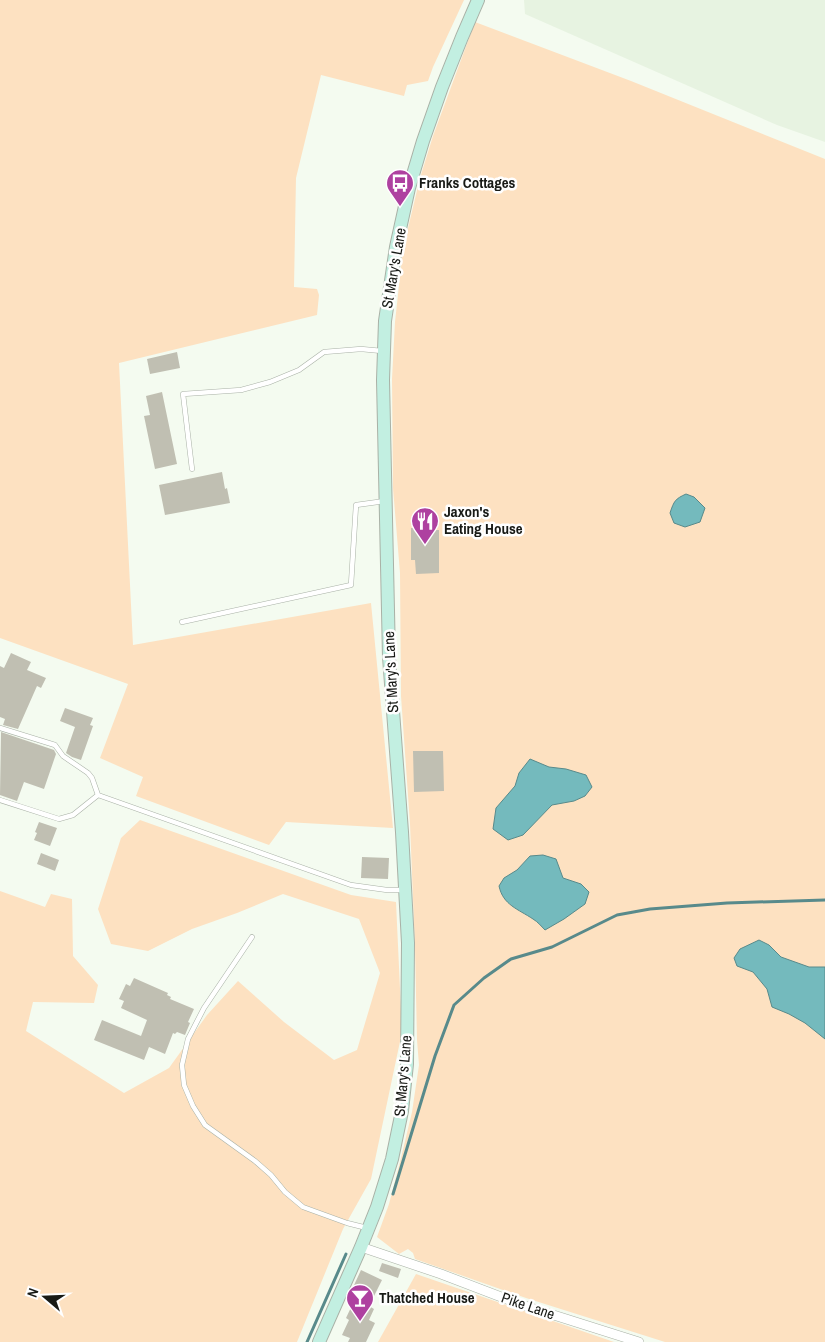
<svg xmlns="http://www.w3.org/2000/svg" width="825" height="1342" font-family="'Archivo Narrow',sans-serif">
	<rect width="100%" height="100%" fill="#f4fbf0"/>
	<path fill="#e7f3e1" d="M524 0H825V142L777 125 525 14Z"/>
	<path fill="#fde1c1" d="M0 0H464L433 67 428 81 407 85 404 96 321 75 296 178 294 287 317 289 319 295 317 315 119 363 133 645 371 603 393 828 286 822 269 845 136 796 143 777 100 758 128 684 0 638Z
		M475 22 631 81 825 159V1342H665L526 1298 415 1259 413 1253 408 1249 399 1254 377 1237 389 1204 400 1162 412 1112 419 1065 417 1040 415 949 410 824 401 696 400 573 393 488 392 379 395 322 403 249 420 178 433 136Z
		M140 820 351 895 396 902 402 1032 371 1179 343 1229 297 1342H0V891L45 907 51 894 72 899 73 956 98 985 94 1003 33 1002 26 1031 124 1093 169 1068 207 1015 238 981 284 1022 334 1060 357 1050 380 973 359 919 283 894 237 913 192 929 148 951 111 944 98 909 121 838Z
		M416 1274 614 1342H378Z"/>
	<path fill="#74babd" stroke="#588a8b" d="M686 494 694 497 705 508 700 522 685 527 674 523 670 513C674 501 675 499 686 494Z
		M530 759 549 767 566 769 586 775 592 787 585 796 574 801 552 805 523 835 508 840 493 829 496 808 515 786 519 773Z
		M543 855 556 859 563 878 581 884 589 892 585 904 564 919 545 930C541 926 538 922 533 919 518 909 503 905 499 886L504 878 517 870 530 856Z
		M759 940 769 945 781 957 809 967H825V1039L805 1023 789 1014 772 1007 767 989 753 972 737 966 734 958 740 949Z"/>
	<g fill="none" stroke-linecap="round" stroke-linejoin="round">
		<path stroke="#588a8b" stroke-width="3" d="M393 1194 435 1056 454 1005 484 978 511 959 552 947 617 915 650 909 727 903 825 900
			M307 1342 346 1254"/>
	</g>
	<path fill="#c0bfb2" d="M177 352 180 368 150 374 147 359Z
		M162 392 177 464 155 469 144 416 150 415 146 396Z
		M222 472 225 489 227 488 230 503 165 515 159 485Z
		M415 520H436V530H439V573L416 574 415 560H411V528H415Z
		M11 653 31 662 27 670 46 678 41 688 37 686 18 729 3 725 5 719 0 717V666L4 668Z
		M65 708 93 718 90 725 93 726 81 760 72 757 66 753 75 727 60 721Z
		M1 732 54 750 56 754 44 789 24 782 17 801 0 795Z
		M413 751H443L444 791 414 792Z
		M39 822 57 828 50 846 34 840 37 833 35 832Z
		M41 853 59 860 55 871 37 864Z
		M362 857 389 858 388 879 361 878Z
		M134 978 168 993 167 995 171 997 170 999 194 1009 188 1022 190 1023 185 1035 177 1032 175 1034 173 1033 165 1054 149 1047 144 1060 94 1040 102 1020 141 1036 147 1020 121 1008 124 1001 119 999 126 984 130 986Z
		M382 1263 401 1269 398 1278 379 1271Z
		M361 1270 382 1280 369 1306 374 1309 369 1320 375 1323 366 1342H348L350 1338 342 1335 349 1320 346 1318 355 1299 349 1296Z"/>
	<g fill="none" stroke-linecap="round" stroke-linejoin="round">
		<g stroke="#a9b1a6" stroke-width="5.5">
			<path id="service" d="M192 469 183 394 241 390 270 382 299 370 324 352 361 349 382 351
				M182 622 351 585 356 505 385 501
				M0 728 55 745 63 756 88 773 92 778 98 795
				M98 795 351 885 387 890H403
				M0 800 59 819 73 815 98 795
				M252 937 204 1008 188 1039 182 1065 184 1085 193 1106 205 1125 255 1161 271 1175 285 1192 303 1207 347 1223 367 1228"/>
		</g>
		<g stroke="#a9b1a6" stroke-width="10">
			<path id="minor" d="M361 1247 441 1274 522 1305 639 1342"/>
		</g>
		<g stroke="#a9b1a6" stroke-width="14">
			<path id="secondary" d="M319 1342 361 1247 377 1207 392 1159 402 1111 407 1064 408 943 402 832 389 657 383 380 385 321 396 247 409 188 423 141 442 87 462 37 478 0"/>
		</g>
		<use href="#service" stroke="#fff" stroke-width="4.5"/>
		<use href="#minor" stroke="#fff" stroke-width="9"/>
		<use href="#secondary" stroke="#c2efe1" stroke-width="12"/>
	</g>
	<defs>
		<g id="bus-pin" transform="scale(1.4375)"><path d="M0 17L-7.5 6A9.5 9.5 0 1 1 7.5 6Z" fill="#ae41a0" stroke="#fff"/><path d="M-5-6H5V4H4V6H2V4H-2V6H-4V4H-5ZM-3.5-4V0h7V-4ZM-3.5 1.2v1.5H-2V1.2ZM2 1.2v1.5H3.5V1.2Z" fill="#fff"/></g>
		<g id="restaurant-pin" transform="scale(1.4375)"><path d="M0 17L-7.5 6A9.5 9.5 0 1 1 7.5 6Z" fill="#ae41a0" stroke="#fff"/><path d="M-5-6h1v4h1v-4h1v4h1v-4h1v5L-1.5 .5V6h-2V.5L-5-1ZM5-6V6H3V1.5H1.5Q1.5-4 5-6Z" fill="#fff"/></g>
		<g id="bar-pin" transform="scale(1.4375)"><path d="M0 17L-7.5 6A9.5 9.5 0 1 1 7.5 6Z" fill="#ae41a0" stroke="#fff"/><path d="M-6-5H6L.8 .8V4.5H3.5V6h-7V4.5H-.8V.8Z" fill="#fff"/></g>
	</defs>
	<g fill-rule="evenodd">
		<use href="#bus-pin" x="400" y="183"/>
		<use href="#restaurant-pin" x="425" y="521"/>
		<use href="#bar-pin" x="360" y="1298"/>
	</g>
	<g text-anchor="middle" stroke-width="5" stroke-linejoin="round" paint-order="stroke">
		<g font-size="15" font-weight="bold" fill="#181a16" stroke="#fff" text-anchor="start">
			<text x="419" y="188">Franks Cottages</text>
			<text x="444" y="517">Jaxon's<tspan x="444" dy="17">Eating House</tspan></text>
			<text x="379" y="1303">Thatched House</text>
		</g>
		<g font-size="15" fill="#181a16" stroke="#fff">
			<text transform="translate(394 268) rotate(-80)" y="5">St Mary's Lane</text>
			<text transform="translate(391 672) rotate(-93)" y="5">St Mary's Lane</text>
			<text transform="translate(403 1076) rotate(-85)" y="5">St Mary's Lane</text>
			<text transform="translate(528 1306) rotate(19)" y="5">Pike Lane</text>
		</g>
	</g>
	<g transform="translate(45 1297) rotate(289)" stroke="#ffffff" stroke-width="4" paint-order="stroke">
	<path d="M0-4L9 19L0 12L-9 19Z" fill="#181a16"/>
	<text y="-8" font-size="14" font-weight="bold" text-anchor="middle" fill="#181a16">N</text>
	</g>
</svg>
